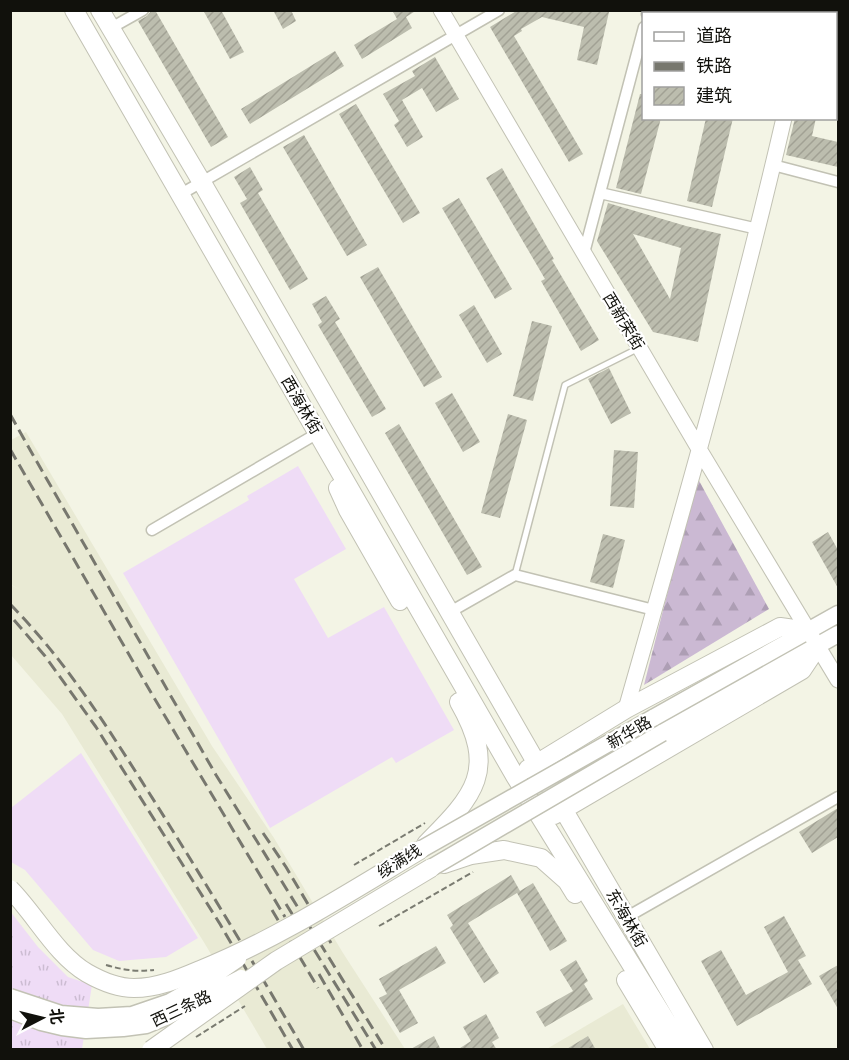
<svg xmlns="http://www.w3.org/2000/svg" width="849" height="1060" font-family="Poppins,'Noto Sans SC',sans-serif">
	<defs>
		<pattern id="grass-tufts" width="24" height="20" patternUnits="userSpaceOnUse" patternTransform="scale(1.5)"><rect width="24" height="20" fill="#efdcf6"/><path d="M3 7l-1-3M5 7V3M7 7l1-3M15 17l-1-3M17 17v-4M19 17l1-3" fill="none" stroke="#ccbcd2"/></pattern>
		<pattern id="forest-firs" width="22" height="20" patternUnits="userSpaceOnUse" patternTransform="scale(1.5)"><rect width="22" height="20" fill="#cbb9d3"/><path d="M5 1l3.5 6h-7zM16 11l3.5 6h-7z" fill="#ad9eb4"/></pattern>
		<pattern id="building-hatch" width="6" height="6" patternUnits="userSpaceOnUse" patternTransform="scale(1.5)"><rect width="6" height="6" fill="#bcbdae"/><path d="M-1 1l2-2M0 6l6-6M5 7l2-2" fill="none" stroke="#a1a194"/></pattern>
	</defs>
	<rect width="100%" height="100%" fill="#f3f4e5"/>
	<path fill="#e9ead4" d="M26 432 212 746 274 838 343 953 405 1049H267L205 944 62 714 11 655V585L22 591 10 584 11 440Z
		M623 1004 650 1049 545 1050Z"/>
	<path fill="url(#grass-tufts)" d="M10 911 38 947 68 977 92 985 82 1049H11Z"/>
	<path fill="url(#forest-firs)" d="M697 477 769 609 644 685Z"/>
	<path fill="#efdcf6" d="M298 466 346 549 294 579 328 638 384 607 454 730 396 763 392 757 270 828 123 573 249 500 247 496Z
		M81 753 198 938 166 957 119 961 93 950 25 870 11 862V808Z"/>
	<path fill="url(#building-hatch)" fill-rule="evenodd" d="M152 10H155L228 137 211 147 138 21 147 16Z
		M203 10H221L244 52 230 59Z
		M273 10H291L296 21 283 29Z
		M392 10H417L406 17 412 28 362 59 354 45 397 19Z
		M518 10H603L609 12 597 65 577 60 584 27 542 17 521 29 522 31 514 36 583 154 569 162 490 27Z
		M335 51 344 66 250 124 241 109Z
		M435 57 459 99 436 112 422 88 402 100 423 137 407 147 394 125 399 121 383 94 415 76 412 71Z
		M640 94H644V118H661L641 194 616 188Z
		M356 104 420 213 403 223 339 114Z
		M706 118H733L712 207 687 201Z
		M795 118H816L812 136 838 142V167L786 155Z
		M304 135 367 245 347 256 283 147Z
		M250 167 263 190 258 193 308 279 290 290 240 203 247 199 234 177Z
		M502 168 554 259 552 260 599 340 581 351 541 281 545 279 486 178Z
		M459 198 512 289 495 299 442 208Z
		M608 203 686 226 721 234 698 342 653 332 597 241ZM633 234 681 248 670 299Z
		M378 267 442 377 424 387 360 277Z
		M326 296 340 319 335 322 386 409 372 417 318 325 322 322 312 304Z
		M474 305 502 354 487 363 459 315Z
		M532 321 552 326 533 401 513 396Z
		M609 368 631 413 611 424 588 379Z
		M452 393 480 442 463 452 435 403Z
		M508 414 527 420 500 518 481 513Z
		M399 424 482 567 467 575 385 433Z
		M614 450 638 452 634 508 610 506Z
		M828 532 838 550V588L812 542Z
		M603 534 625 540 613 588 590 582Z
		M838 808V837L812 853 799 832Z
		M511 875 520 891 533 883 567 941 550 951 517 893 468 923 499 973 484 983 450 928 453 925 447 915Z
		M784 916 806 956 798 960 812 984 737 1026 701 961 721 950 746 995 788 972 764 927Z
		M436 946 446 963 399 990 418 1023 400 1033 379 998 387 994 379 979Z
		M576 960 588 981 584 984 593 999 545 1027 536 1012 573 991 560 970Z
		M838 965V1009L819 976Z
		M486 1014 499 1038 492 1042 497 1050H457L471 1041 463 1027Z
		M434 1036 441 1050H409Z
		M588 1036 596 1050H565Z"/>
	<g fill="none" stroke-linecap="round" stroke-linejoin="round">
		<g stroke="#c2c2b4" stroke-width="8">
			<path id="lane" d="M515 575 565 385 639 348"/>
		</g>
		<g stroke="#c2c2b4" stroke-width="13">
			<path id="street" d="M720 10 733 14
				M647 14 648 10
				M111 28 143 10
				M773 165 838 182
				M600 193 758 229
				M181 194 499 10
				M584 253 644 27
				M152 530 318 433
				M450 612 515 575 654 610
				M627 917 838 797"/>
		</g>
		<g stroke="#c2c2b4" stroke-width="17">
			<path id="secondary" d="M441 10 699 449 838 680
				M809 14V10
				M626 709C682 513 738 317 784 118"/>
		</g>
		<g stroke="#c2c2b4" stroke-width="19">
			<path id="primary" d="M653 718 838 614
				M662 733 838 634"/>
		</g>
		<g stroke="#c2c2b4" stroke-width="20">
			<path id="highway" d="M74 10 515 776 684 1050
				M100 10 204 186 563 809 704 1050
				M338 488 348 510 400 601
				M528 769 626 709 780 627 809 631
				M554 815 802 670 818 646
				M426 844C475 795 498 770 459 702
				M444 864 471 855 504 850 541 858 567 881 575 894
				M626 980 668 1050"/>
		</g>
		<path stroke="#7a7b71" stroke-width="2" stroke-dasharray="6 3" stroke-linecap="butt" d="M354 865 425 823
			M379 926 473 872
			M106 965C124 970 135 972 154 970
			M196 1037 245 1006"/>
		<use href="#lane" stroke="#fff" stroke-width="5"/>
		<use href="#street" stroke="#fff" stroke-width="10"/>
		<use href="#secondary" stroke="#fff" stroke-width="15"/>
		<use href="#primary" stroke="#fff" stroke-width="16"/>
		<use href="#highway" stroke="#fff" stroke-width="18"/>
		<path stroke="#77776e" stroke-width="3" stroke-dasharray="12 6" stroke-linecap="butt" d="M10 414 33 455 216 775 386 1050
			M10 449 153 696 285 917
			M10 604C69 664 113 736 158 807 208 887 257 968 304 1050
			M14 620 45 656 96 727 220 924 293 1050
			M263 833 286 867 331 943
			M286 904 376 1050
			M272 910 318 988
			M319 974 363 1050"/>
		<g stroke="#c2c2b4" stroke-width="19" stroke-linecap="butt">
			<path id="primary-bridge" d="M420 850 653 718
				M431 868 662 733
				M10 997 61 1014 98 1017 132 1015 170 1002 200 985 238 959
				M10 1010 41 1022 62 1027 86 1030 123 1028 146 1025 168 1016 241 978"/>
		</g>
		<g stroke="#c2c2b4" stroke-width="20" stroke-linecap="butt">
			<path id="highway-bridge" d="M10 889C36 915 56 955 87 973 101 981 118 988 134 988 157 988 179 979 200 970 277 939 348 893 420 850
				M151 1050 276 961 431 868"/>
		</g>
		<use href="#primary-bridge" stroke="#fff" stroke-width="16"/>
		<use href="#highway-bridge" stroke="#fff" stroke-width="18"/>
	</g>
	<g text-anchor="middle" stroke-width="4.5" stroke-linejoin="round" paint-order="stroke">
		<g font-size="16" fill="#11110c" stroke="#fff">
			<text transform="translate(624 321) rotate(59)" y="6">西新荣街</text>
			<text transform="translate(302 405) rotate(60)" y="6">西海林街</text>
			<text transform="translate(629 732) rotate(-30)" y="6">新华路</text>
			<text transform="translate(399 861) rotate(-32)" y="6">绥满线</text>
			<text transform="translate(627 918) rotate(60)" y="6">东海林街</text>
			<text transform="translate(181 1008) rotate(-25)" y="6">西三条路</text>
		</g>
	</g>
	<rect width="849" height="1060" fill="none" stroke="#11110c" stroke-width="24"/>
	<rect x="642" y="12" width="195" height="108" fill="#ffffff" stroke="#a0a09e" stroke-width="1.5"/>
	<rect x="654" y="32" width="30" height="9" fill="#ffffff" stroke="#a0a09e" stroke-width="1.5"/>
	<text x="696" y="42" font-size="18" fill="#11110c">道路</text>
	<rect x="654" y="62" width="30" height="9" fill="#77776e" stroke="#a0a09e" stroke-width="1.5"/>
	<text x="696" y="72" font-size="18" fill="#11110c">铁路</text>
	<rect x="654" y="87" width="30" height="18" fill="url(#building-hatch)" stroke="#a0a09e" stroke-width="1.5"/>
	<text x="696" y="102" font-size="18" fill="#11110c">建筑</text>
	<g transform="translate(42 1018) rotate(83)" stroke="#ffffff" stroke-width="4.5" paint-order="stroke">
	<path d="M0-4.5L10 22L0 15L-10 22Z" fill="#11110c"/>
	<text y="-9" font-size="16" font-weight="bold" text-anchor="middle" fill="#11110c">北</text>
	</g>
</svg>
